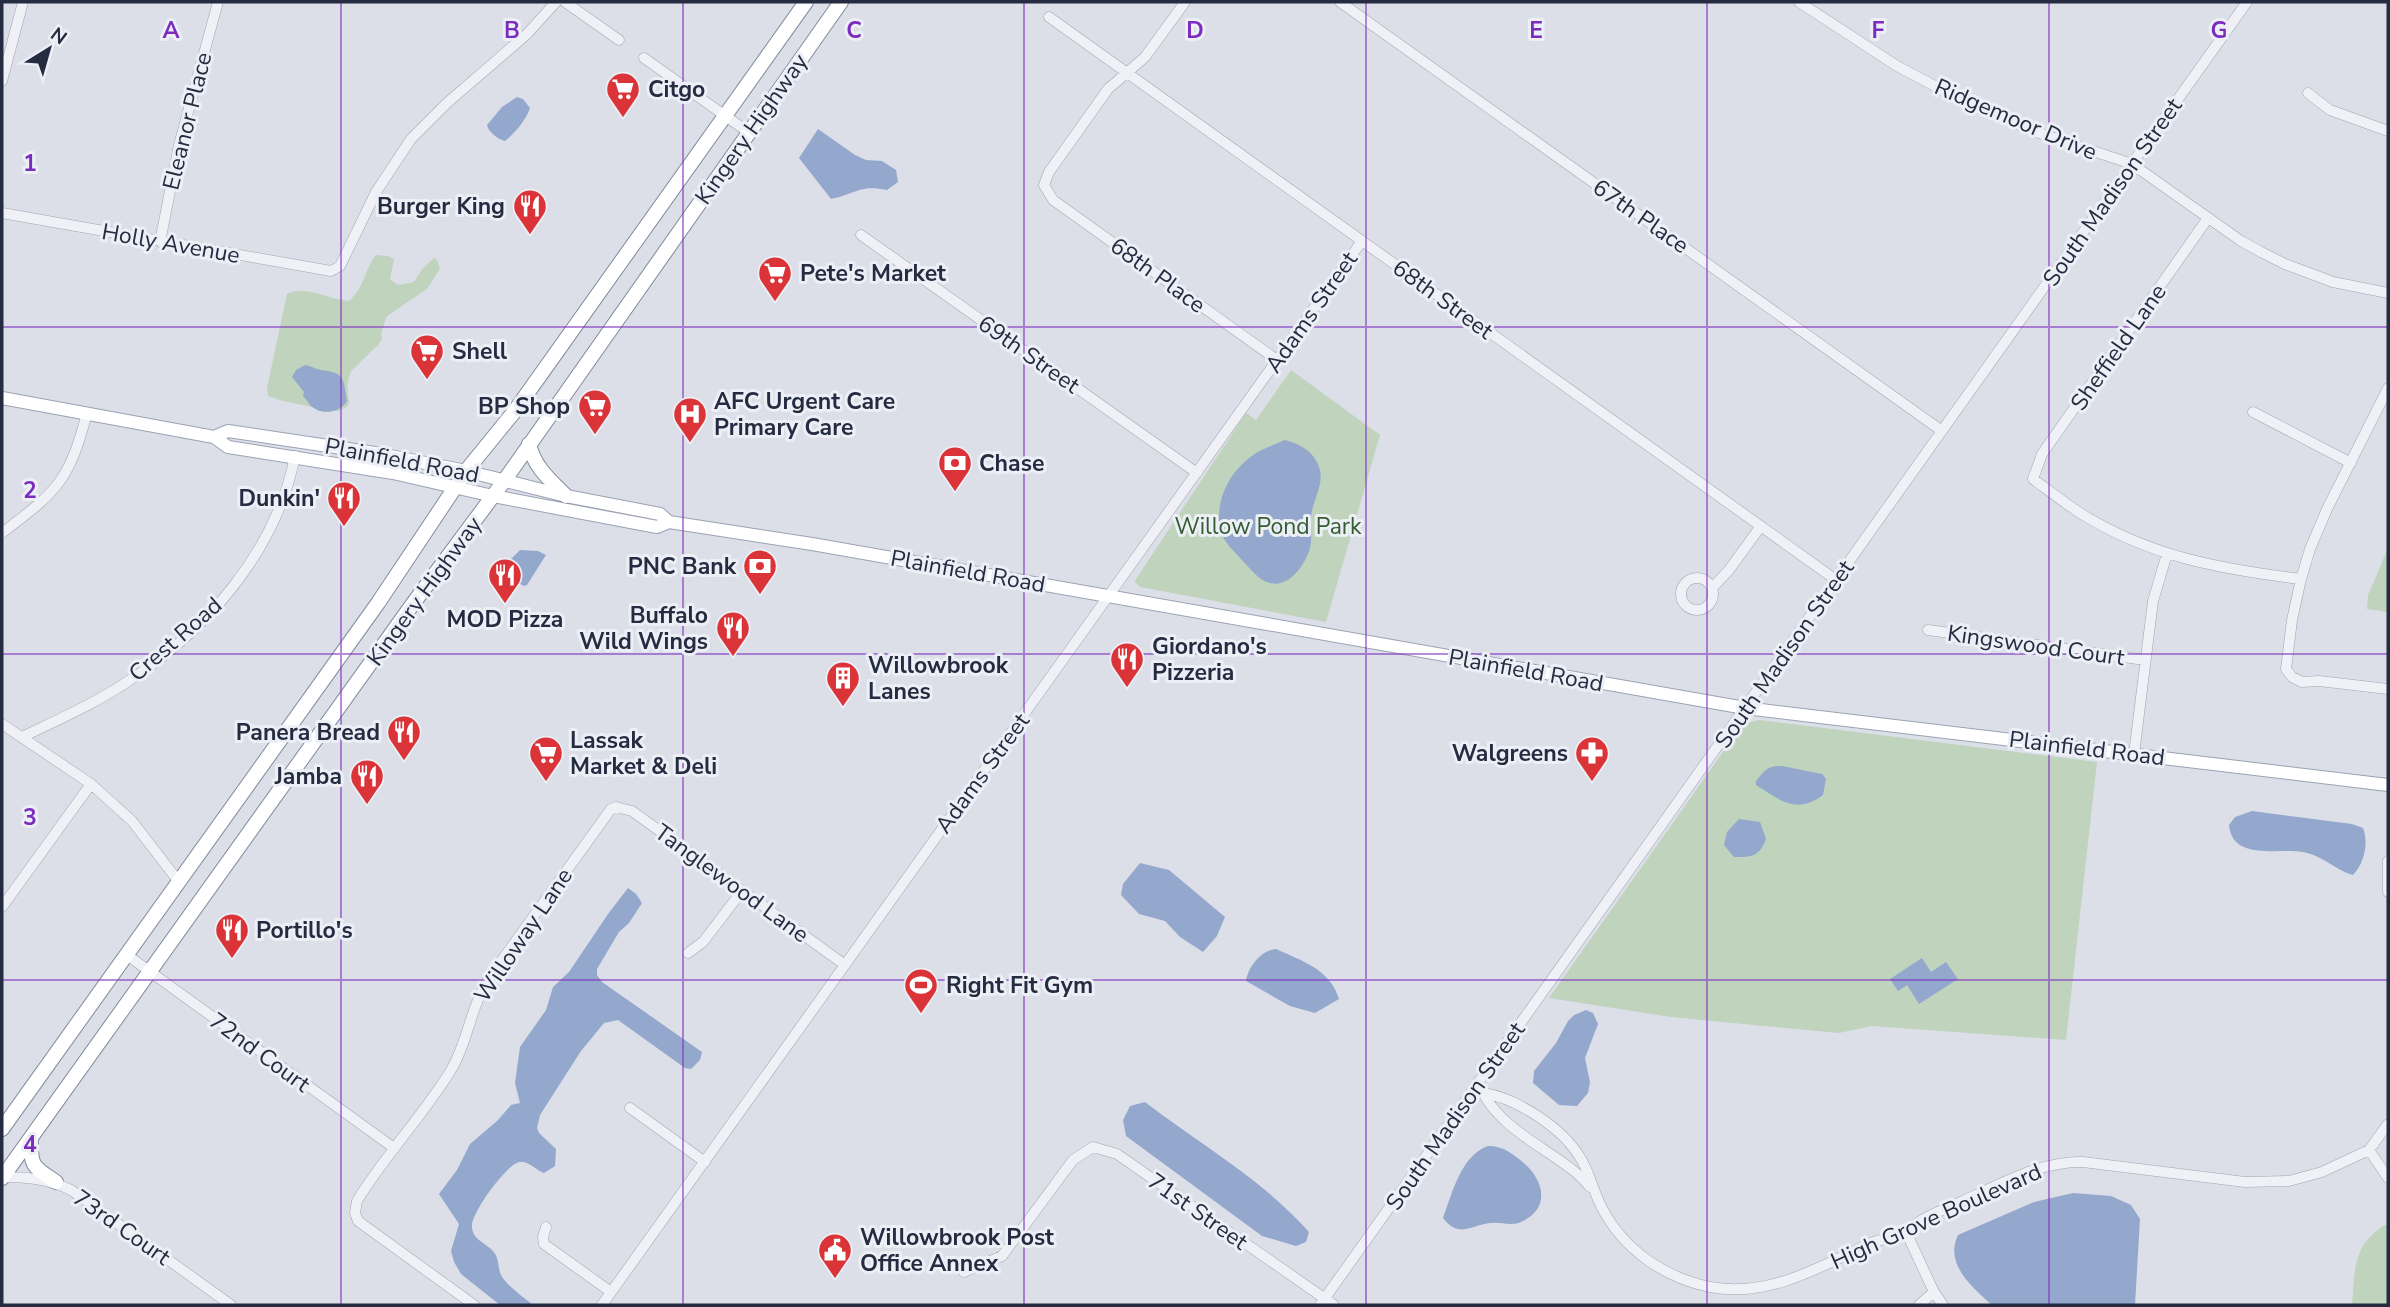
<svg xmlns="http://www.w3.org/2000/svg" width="2390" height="1307" font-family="'Nunito Sans',sans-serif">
	<rect width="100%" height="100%" fill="#dcdfe8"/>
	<path fill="#bfd3bd" d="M376 255 388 256 394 259 390 279 398 285 414 282 422 269 434 258 437 260 440 269 427 289 387 316 381 333 382 339 378 345 351 371 347 385 349 402 347 407 339 411H332L283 401 268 396 267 388 287 294C304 284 330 300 349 301 365 287 365 268 376 255Z
		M1291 370 1380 435 1326 622 1140 587 1135 582 1136 579 1246 413 1256 420Z
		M2388 548V612L2367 609 2368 595Z
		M1759 720 2097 762 2066 1040 1872 1026 1839 1033 1671 1017 1549 998 1735 735 1748 723Z
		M2385 1225H2388V1305H2352C2355 1271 2352 1245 2385 1225Z"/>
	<path fill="#93a8cc" d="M517 97 523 99 530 108C526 120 515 133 505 141 498 139 488 132 487 125L502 107Z
		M818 129 855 155 866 160 882 161 896 170 898 182 887 190C860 184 855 194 831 199L799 158Z
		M305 365C311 366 315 369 321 370 346 373 343 379 347 401 340 413 321 416 310 405 308 402 306 399 303 396L304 392 292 377 296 370Z
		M1285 440C1302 445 1315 452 1320 470 1323 484 1315 497 1312 511 1309 523 1313 536 1310 548 1306 563 1290 588 1270 583 1259 581 1250 568 1242 560 1235 552 1226 544 1222 535 1218 528 1219 522 1219 514 1221 488 1234 468 1256 453 1265 448 1276 444 1285 440Z
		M520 550 538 551 546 555 527 585 524 586 507 577 501 569Z
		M1782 766 1822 774 1826 779 1823 795C1796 815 1780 800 1756 785V781C1764 771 1768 765 1782 766Z
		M2252 811 2352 824 2363 828C2369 843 2364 864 2353 875 2335 870 2322 855 2303 852 2278 848 2232 861 2229 825L2235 817Z
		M1739 819 1760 822 1766 839C1759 857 1752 857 1734 857L1724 845 1727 832Z
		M1140 863 1169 870 1225 917 1217 936 1203 952 1180 937 1165 921 1139 914 1121 895 1123 884Z
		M628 888 636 894 642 903 629 923 619 932 597 969V975L602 982 702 1052 700 1060 691 1069 685 1068 618 1020 604 1023 581 1051 540 1115 537 1128 539 1133 556 1149 555 1166 544 1173C536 1170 529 1161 520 1162 508 1162 471 1213 472 1226 472 1239 484 1242 492 1250 500 1258 497 1266 501 1275 508 1287 522 1296 533 1305H500L461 1274 454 1262 451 1251 459 1224 439 1194 457 1170 470 1144 497 1121 511 1105 520 1103 515 1083 520 1047 546 1010 553 987 569 972 608 914Z
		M1276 949C1302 961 1330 969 1339 999L1315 1013 1290 1006 1246 981C1248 967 1261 950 1276 949Z
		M1922 958 1931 972 1946 962 1958 979 1919 1004 1907 985 1898 991 1890 979Z
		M1586 1010 1593 1013 1598 1024 1585 1058 1590 1082 1588 1093 1577 1106 1559 1105 1533 1083 1534 1071 1556 1043 1568 1021 1574 1015Z
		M1145 1102C1201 1145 1262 1179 1309 1232L1306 1242 1296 1246 1262 1236 1126 1136 1123 1120 1130 1106Z
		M1488 1146C1504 1146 1513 1154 1525 1164 1544 1181 1550 1208 1523 1221 1512 1227 1503 1222 1491 1223 1470 1225 1459 1239 1443 1218 1452 1194 1461 1155 1488 1146Z
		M2073 1193 2111 1196 2131 1205 2140 1219 2135 1305H1992C1972 1287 1944 1264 1958 1235L2034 1202Z"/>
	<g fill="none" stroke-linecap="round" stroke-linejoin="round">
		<g stroke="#a1a5b2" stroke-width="11">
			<path id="minor" d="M565 2 619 40
				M1185 2 1145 57 1108 89 1049 172 1044 185 1053 200 1277 360
				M1340 2 1942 431
				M1799 2 1897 66 1965 102 2036 132 2132 164 2241 241 2261 252 2285 264 2333 282 2388 293
				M1049 17 1836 580
				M644 58 748 132
				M2 81 23 2
				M2308 93 2330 110 2388 131
				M2 213 331 271 340 266 376 192 411 139 447 103 527 34 556 2
				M2208 218 2042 454 2033 479C2048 490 2062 501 2077 511 2147 556 2219 569 2301 579
				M861 235 1197 473
				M160 242 179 145 218 2
				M2388 388 2328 507 2310 549 2301 579 2292 620 2286 669 2292 677 2302 682 2319 681 2388 689
				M2253 412 2351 463
				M2 533C57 491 69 482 87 413
				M1681 594a16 16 0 1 1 32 0a16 16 0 1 1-32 0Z
				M1712 588 1729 570 1761 526
				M1928 630 2145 660
				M2 724 91 784 132 821 179 882
				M22 737C57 720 94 704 127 682 207 630 276 552 295 456
				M2134 754 2153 601 2167 554
				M2388 861V892
				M2 907 91 784
				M688 953 703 942 742 891
				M127 955 394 1148
				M1483 1093C1517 1098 1564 1129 1581 1159 1590 1174 1594 1193 1602 1208 1624 1250 1665 1278 1710 1287 1769 1298 1820 1267 1871 1243 1883 1238 1896 1238 1907 1232 1911 1229 1915 1225 1919 1222 1932 1213 1949 1208 1963 1201 2001 1184 2040 1161 2083 1162L2245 1182 2289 1181 2322 1172 2369 1150 2388 1124
				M1483 1093C1501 1127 1540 1145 1570 1168 1577 1173 1584 1180 1590 1187
				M630 1108 705 1162
				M2369 1150 2388 1178
				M2 1177C26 1177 49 1179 71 1190L231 1305
				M546 1227 543 1237 544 1244 611 1292
				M1906 1232 1934 1292 1943 1305
				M964 1272 1002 1256 1073 1160 1093 1147 1117 1154 1334 1305
				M474 1305 358 1221 355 1213 357 1201C385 1155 423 1116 451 1070 468 1042 470 1009 487 981L611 809 616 807 632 811 845 965
				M602 1305 1362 241
				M1320 1305 2247 2
				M1919 1305 1934 1292"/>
		</g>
		<g stroke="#9ba2b5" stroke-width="14">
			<path id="major" d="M2 398 214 437 228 447 393 473 493 496 657 527 669 522 812 544 1745 708 2388 785
				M214 437 228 431 375 453 466 471 566 496 660 514 669 522"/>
		</g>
		<g stroke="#828aa0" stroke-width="16">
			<path id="highway" d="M529 444C534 467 550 480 566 496
				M2 1129 378 603 466 471 514 412 806 2
				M31 1140C30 1167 34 1167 56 1182
				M2 1178 412 605 504 481 841 2"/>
		</g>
		<use href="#minor" stroke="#eff1f6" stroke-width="10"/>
		<use href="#major" stroke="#fff" stroke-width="12"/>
		<use href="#highway" stroke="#fff" stroke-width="14"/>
	</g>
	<path fill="none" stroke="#7b2cbf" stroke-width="2" stroke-opacity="0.55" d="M341 2V1305M683 2V1305M1024 2V1305M1366 2V1305M1707 2V1305M2049 2V1305M2 327H2388M2 654H2388M2 980H2388"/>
	<defs>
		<g id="supermarket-pin" transform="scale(1.75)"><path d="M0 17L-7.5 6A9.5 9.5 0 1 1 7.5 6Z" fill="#da3439" stroke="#eceff5"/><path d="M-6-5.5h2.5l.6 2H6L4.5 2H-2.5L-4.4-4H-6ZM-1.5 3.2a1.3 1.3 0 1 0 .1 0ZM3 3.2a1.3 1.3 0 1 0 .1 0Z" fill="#fff"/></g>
		<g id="restaurant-pin" transform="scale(1.75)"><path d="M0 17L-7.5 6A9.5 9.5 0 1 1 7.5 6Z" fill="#da3439" stroke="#eceff5"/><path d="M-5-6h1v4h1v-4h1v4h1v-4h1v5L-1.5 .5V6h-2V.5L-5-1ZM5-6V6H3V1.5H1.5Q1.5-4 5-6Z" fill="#fff"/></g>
		<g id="hospital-pin" transform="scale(1.75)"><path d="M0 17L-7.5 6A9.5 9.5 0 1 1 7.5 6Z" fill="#da3439" stroke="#eceff5"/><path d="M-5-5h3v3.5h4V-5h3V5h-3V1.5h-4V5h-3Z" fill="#fff"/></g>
		<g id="bank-pin" transform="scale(1.75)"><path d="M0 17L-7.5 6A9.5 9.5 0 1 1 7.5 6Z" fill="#da3439" stroke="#eceff5"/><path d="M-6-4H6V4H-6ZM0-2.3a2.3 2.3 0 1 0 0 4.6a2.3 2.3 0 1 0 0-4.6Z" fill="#fff"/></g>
		<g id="building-pin" transform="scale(1.75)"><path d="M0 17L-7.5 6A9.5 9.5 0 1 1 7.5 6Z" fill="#da3439" stroke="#eceff5"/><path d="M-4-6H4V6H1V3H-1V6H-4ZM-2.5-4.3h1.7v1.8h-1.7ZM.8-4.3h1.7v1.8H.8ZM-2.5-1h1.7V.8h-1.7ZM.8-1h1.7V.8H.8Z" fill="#fff"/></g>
		<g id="pharmacy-pin" transform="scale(1.75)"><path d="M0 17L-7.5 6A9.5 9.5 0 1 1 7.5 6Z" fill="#da3439" stroke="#eceff5"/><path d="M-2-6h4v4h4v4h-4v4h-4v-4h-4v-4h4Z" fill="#fff"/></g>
		<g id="stadium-pin" transform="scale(1.75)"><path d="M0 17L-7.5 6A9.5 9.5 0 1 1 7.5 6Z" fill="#da3439" stroke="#eceff5"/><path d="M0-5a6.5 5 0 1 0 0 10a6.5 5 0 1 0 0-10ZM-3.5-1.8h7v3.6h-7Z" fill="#fff"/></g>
		<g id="civic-pin" transform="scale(1.75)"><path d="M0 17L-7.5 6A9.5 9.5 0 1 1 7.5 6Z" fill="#da3439" stroke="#eceff5"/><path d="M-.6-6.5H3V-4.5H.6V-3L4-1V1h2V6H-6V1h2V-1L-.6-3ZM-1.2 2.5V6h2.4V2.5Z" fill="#fff"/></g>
	</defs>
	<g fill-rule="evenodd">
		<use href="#supermarket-pin" x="623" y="89"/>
		<use href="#restaurant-pin" x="530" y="206"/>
		<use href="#supermarket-pin" x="775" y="273"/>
		<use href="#supermarket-pin" x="427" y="351"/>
		<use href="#supermarket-pin" x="595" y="406"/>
		<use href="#hospital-pin" x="690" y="414"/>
		<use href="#bank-pin" x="955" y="463"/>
		<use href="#restaurant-pin" x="344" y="498"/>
		<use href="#bank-pin" x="760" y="566"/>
		<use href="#restaurant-pin" x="505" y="575"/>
		<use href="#restaurant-pin" x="733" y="628"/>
		<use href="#restaurant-pin" x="1127" y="659"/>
		<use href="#building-pin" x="843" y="678"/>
		<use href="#restaurant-pin" x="404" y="732"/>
		<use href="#supermarket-pin" x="546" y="753"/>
		<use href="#pharmacy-pin" x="1592" y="753"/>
		<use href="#restaurant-pin" x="367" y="776"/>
		<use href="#restaurant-pin" x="232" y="930"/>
		<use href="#stadium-pin" x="921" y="985"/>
		<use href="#civic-pin" x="835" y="1250"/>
	</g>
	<g text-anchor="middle" stroke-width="6" stroke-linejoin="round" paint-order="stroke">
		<g font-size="23" font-weight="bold" fill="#252b40" stroke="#eceff5" text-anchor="start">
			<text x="648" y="97">Citgo</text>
			<text x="505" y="214" text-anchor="end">Burger King</text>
			<text x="800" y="281">Pete's Market</text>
			<text x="452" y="359">Shell</text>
			<text x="714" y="409">AFC Urgent Care<tspan x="714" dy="26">Primary Care</tspan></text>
			<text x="570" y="414" text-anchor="end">BP Shop</text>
			<text x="979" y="471">Chase</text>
			<text x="320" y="506" text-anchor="end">Dunkin'</text>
			<text x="736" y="574" text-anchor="end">PNC Bank</text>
			<text x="708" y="623" text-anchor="end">Buffalo<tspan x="708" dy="26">Wild Wings</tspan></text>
			<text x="505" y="627" text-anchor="middle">MOD Pizza</text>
			<text x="1152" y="654">Giordano's<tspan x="1152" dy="26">Pizzeria</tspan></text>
			<text x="868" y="673">Willowbrook<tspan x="868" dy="26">Lanes</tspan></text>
			<text x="380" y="740" text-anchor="end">Panera Bread</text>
			<text x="570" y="748">Lassak<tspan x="570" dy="26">Market &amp; Deli</tspan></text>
			<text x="1568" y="761" text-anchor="end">Walgreens</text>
			<text x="342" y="784" text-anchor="end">Jamba</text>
			<text x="256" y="938">Portillo's</text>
			<text x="946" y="993">Right Fit Gym</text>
			<text x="860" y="1245">Willowbrook Post<tspan x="860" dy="26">Office Annex</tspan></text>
		</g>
		<g font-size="23" fill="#252b40" stroke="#eceff5">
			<text transform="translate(2016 119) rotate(23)" y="8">Ridgemoor Drive</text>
			<text transform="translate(187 121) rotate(-76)" y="8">Eleanor Place</text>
			<text transform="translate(751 129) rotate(-55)" y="8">Kingery Highway</text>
			<text transform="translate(2112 192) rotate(-55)" y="8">South Madison Street</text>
			<text transform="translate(1641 216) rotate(35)" y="8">67th Place</text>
			<text transform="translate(171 243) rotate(10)" y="8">Holly Avenue</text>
			<text transform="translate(1158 275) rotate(36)" y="8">68th Place</text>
			<text transform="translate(1443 299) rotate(36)" y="8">68th Street</text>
			<text transform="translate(1311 312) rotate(-55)" y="8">Adams Street</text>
			<text transform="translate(2118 347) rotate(-55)" y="8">Sheffield Lane</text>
			<text transform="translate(1029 354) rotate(35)" y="8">69th Street</text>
			<text transform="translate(402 460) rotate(11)" y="8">Plainfield Road</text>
			<text transform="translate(968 571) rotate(10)" y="8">Plainfield Road</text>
			<text transform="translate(424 591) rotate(-54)" y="8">Kingery Highway</text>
			<text transform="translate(175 639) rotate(-41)" y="8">Crest Road</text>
			<text transform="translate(2036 645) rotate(8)" y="8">Kingswood Court</text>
			<text transform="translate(1784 654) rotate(-55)" y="8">South Madison Street</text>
			<text transform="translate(1526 670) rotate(10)" y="8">Plainfield Road</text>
			<text transform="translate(2087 748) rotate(7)" y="8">Plainfield Road</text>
			<text transform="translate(982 773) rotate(-54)" y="8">Adams Street</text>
			<text transform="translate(732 883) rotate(36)" y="8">Tanglewood Lane</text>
			<text transform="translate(523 935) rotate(-56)" y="8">Willoway Lane</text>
			<text transform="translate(260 1052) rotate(36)" y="8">72nd Court</text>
			<text transform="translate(1455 1116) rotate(-55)" y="8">South Madison Street</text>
			<text transform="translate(1198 1211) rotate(35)" y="8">71st Street</text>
			<text transform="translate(1936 1216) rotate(-24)" y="8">High Grove Boulevard</text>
			<text transform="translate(122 1227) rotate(35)" y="8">73rd Court</text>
		</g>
		<g font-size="23" fill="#345c31" stroke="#eceff5">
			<text x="1268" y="534">Willow Pond Park</text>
		</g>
	</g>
	<g font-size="23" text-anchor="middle" font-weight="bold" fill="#7b2cbf" stroke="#eceff5" stroke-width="6" stroke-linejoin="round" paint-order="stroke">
		<text x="171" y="38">A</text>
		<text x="512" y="38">B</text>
		<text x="854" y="38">C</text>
		<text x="1195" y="38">D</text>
		<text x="1536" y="38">E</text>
		<text x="1878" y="38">F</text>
		<text x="2219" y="38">G</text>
		<text x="30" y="171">1</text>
		<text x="30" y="498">2</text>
		<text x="30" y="825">3</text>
		<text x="30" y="1152">4</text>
	</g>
	<rect width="2390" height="1307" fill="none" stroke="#252b40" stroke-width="7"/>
	<g transform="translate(49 49) rotate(37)" stroke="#eceff5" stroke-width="5" paint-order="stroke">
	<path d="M0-5L12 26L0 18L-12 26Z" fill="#252b40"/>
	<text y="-10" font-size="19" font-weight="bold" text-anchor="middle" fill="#252b40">N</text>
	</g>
</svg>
